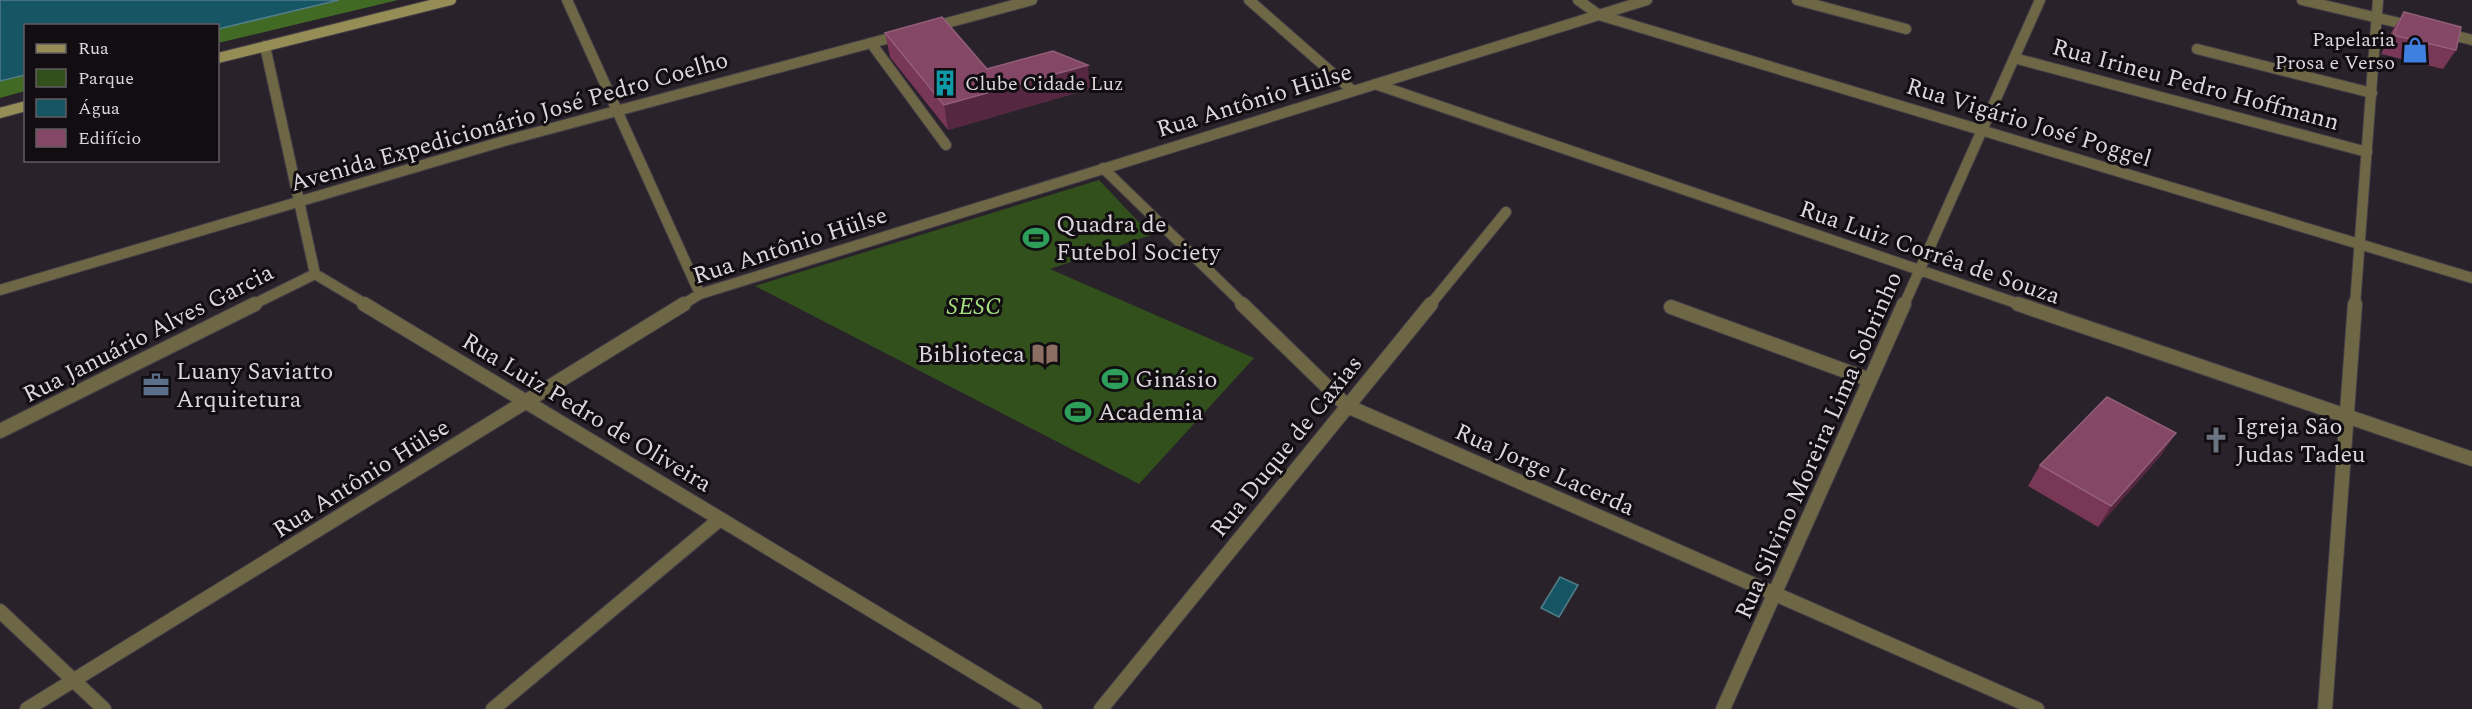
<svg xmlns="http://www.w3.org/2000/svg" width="2472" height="709" font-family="Spectral,serif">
	<rect width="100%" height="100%" fill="#2a222b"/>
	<path fill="#31501b" d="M1099 180 1151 235 1050 269 1254 358 1139 484 755 286Z"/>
	<path fill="#416a24" d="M339 0H398L218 43V29Z
		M25 75V91L0 98V81Z"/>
	<path fill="#165664" stroke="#517c88" stroke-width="1.5" d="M0 0H339L218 29V26H26L25 75 0 81Z
		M1560 577 1578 585 1559 617 1541 608Z"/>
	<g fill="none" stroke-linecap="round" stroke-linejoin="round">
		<g stroke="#463f47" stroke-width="12">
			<path id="minor-far1" d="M567 0 700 294
				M1249 0 1353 91
				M1578 0 1599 15 2472 278
				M1797 0 1906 29
				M2302 0 2412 26
				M2444 33 2472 40
				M871 43 946 145
				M265 46 315 274 367 305
				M2197 49 2372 93
				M2014 58 2367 152
				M1375 84 2022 305
				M1103 168 1244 305
				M252 305 315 274
				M682 305 700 294 1647 0
				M1430 305 1506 212
				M1904 305 2040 0"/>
		</g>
		<g stroke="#463f47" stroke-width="16">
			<path id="minor" d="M364 304 1035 709
				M1242 304 1347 406 2037 709
				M2018 304 2472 459
				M1671 307 1870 380
				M0 431 255 304
				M0 611 104 709
				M27 709 684 304
				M493 709 720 519
				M1101 709 1431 304
				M1723 709 1904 304"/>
		</g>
		<g stroke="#463f47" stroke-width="12">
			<path id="tertiary-far1" d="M932 27 1032 0
				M0 290 504 141 901 35
				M2355 305 2378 0"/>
		</g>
		<g stroke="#463f47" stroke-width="16">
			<path id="tertiary" d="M2325 709 2355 304"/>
		</g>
		<g stroke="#463f47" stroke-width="12">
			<path id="secondary" d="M218 58 451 0
				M0 113 26 106"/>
		</g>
		<use href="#minor-far1" stroke="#6d6746" stroke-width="10"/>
		<use href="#minor" stroke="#6d6746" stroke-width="14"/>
		<use href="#tertiary-far1" stroke="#6d6746" stroke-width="10"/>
		<use href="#tertiary" stroke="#6d6746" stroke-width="14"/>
		<use href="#secondary" stroke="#968c56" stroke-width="10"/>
	</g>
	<path fill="#793758" d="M2404 12 2456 50 2443 69 2381 54 2392 31Z
		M885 33 987 69 1090 89 948 130 890 57Z
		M2162 454 2098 527 2028 486 2040 465Z"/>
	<path fill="#552740" d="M1088 65 1090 89 948 130 944 105Z
		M2176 433 2162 454 2098 527 2111 506Z"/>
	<path fill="#844866" stroke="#925e79" stroke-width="1.5" d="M2404 12 2461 27 2456 50 2393 35Z
		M942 17 987 69 1053 51 1088 65 944 105 885 33Z
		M2107 397 2176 433 2111 506 2040 465Z"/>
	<defs>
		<g id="shop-bare" transform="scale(2.07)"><path d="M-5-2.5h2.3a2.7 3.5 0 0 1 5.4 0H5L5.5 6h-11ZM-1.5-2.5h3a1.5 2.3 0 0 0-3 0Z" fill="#3f7fe0" stroke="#110d11" stroke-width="2.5" paint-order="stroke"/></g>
		<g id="building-bare" transform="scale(2.07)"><path d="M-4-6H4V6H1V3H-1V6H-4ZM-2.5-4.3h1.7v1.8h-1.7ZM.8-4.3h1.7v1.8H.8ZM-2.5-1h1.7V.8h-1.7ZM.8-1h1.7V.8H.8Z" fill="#0f9aa8" stroke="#110d11" stroke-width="2.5" paint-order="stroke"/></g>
		<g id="stadium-bare" transform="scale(2.07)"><path d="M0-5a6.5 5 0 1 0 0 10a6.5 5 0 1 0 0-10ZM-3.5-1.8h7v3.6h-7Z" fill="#2e9e5b" stroke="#110d11" stroke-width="2.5" paint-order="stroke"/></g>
		<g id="library-bare" transform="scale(2.07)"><path d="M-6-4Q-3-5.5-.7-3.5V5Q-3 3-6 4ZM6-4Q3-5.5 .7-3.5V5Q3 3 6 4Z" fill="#8d6e63" stroke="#110d11" stroke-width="2.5" paint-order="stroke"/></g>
		<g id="office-bare" transform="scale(2.07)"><path d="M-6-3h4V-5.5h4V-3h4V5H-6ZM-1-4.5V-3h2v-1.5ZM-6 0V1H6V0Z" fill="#5c6f8a" stroke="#110d11" stroke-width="2.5" paint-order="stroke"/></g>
		<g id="church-bare" transform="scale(2.07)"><path d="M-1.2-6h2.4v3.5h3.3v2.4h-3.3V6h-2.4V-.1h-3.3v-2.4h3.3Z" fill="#6b7280" stroke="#110d11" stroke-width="2.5" paint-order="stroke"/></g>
	</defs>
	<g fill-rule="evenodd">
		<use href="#shop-bare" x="2415" y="50"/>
		<use href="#building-bare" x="945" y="83"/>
		<use href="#stadium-bare" x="1036" y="238"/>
		<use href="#library-bare" x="1045" y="354"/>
		<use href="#stadium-bare" x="1115" y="379"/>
		<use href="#office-bare" x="156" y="385"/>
		<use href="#stadium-bare" x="1078" y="412"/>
		<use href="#church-bare" x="2216" y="440"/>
	</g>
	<g text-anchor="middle" stroke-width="6" stroke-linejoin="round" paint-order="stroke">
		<g font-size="20" fill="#dbd6dc" stroke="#110d11" text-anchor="end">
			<text x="2395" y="46">Papelaria<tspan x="2395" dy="23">Prosa e Verso</tspan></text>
			<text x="965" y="90" text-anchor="start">Clube Cidade Luz</text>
		</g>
		<g font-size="24" fill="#dbd6dc" stroke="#110d11">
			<text transform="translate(2196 84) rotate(15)" y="8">Rua Irineu Pedro Hoffmann</text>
			<text transform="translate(1254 100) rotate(-17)" y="8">Rua Antônio Hülse</text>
			<text transform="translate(509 121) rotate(-16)" y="8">Avenida Expedicionário José Pedro Coelho</text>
			<text transform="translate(2029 122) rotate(17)" y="8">Rua Vigário José Poggel</text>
			<text transform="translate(790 245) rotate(-18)" y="8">Rua Antônio Hülse</text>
			<text transform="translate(1930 252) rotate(19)" y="8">Rua Luiz Corrêa de Souza</text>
			<text transform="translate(148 333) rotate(-27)" y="8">Rua Januário Alves Garcia</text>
			<text transform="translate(587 412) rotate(31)" y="8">Rua Luiz Pedro de Oliveira</text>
			<text transform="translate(1818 445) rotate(-66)" y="8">Rua Silvino Moreira Lima Sobrinho</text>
			<text transform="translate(1286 446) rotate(-51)" y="8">Rua Duque de Caxias</text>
			<text transform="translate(1545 469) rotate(24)" y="8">Rua Jorge Lacerda</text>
			<text transform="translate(361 478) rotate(-32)" y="8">Rua Antônio Hülse</text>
		</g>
		<g font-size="24" fill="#dbd6dc" stroke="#110d11" text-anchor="start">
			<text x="1056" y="232">Quadra de<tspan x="1056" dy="28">Futebol Society</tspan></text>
			<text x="1025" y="362" text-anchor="end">Biblioteca</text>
			<text x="176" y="379">Luany Saviatto<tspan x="176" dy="28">Arquitetura</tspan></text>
			<text x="1135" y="387">Ginásio</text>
			<text x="1098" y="420">Academia</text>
			<text x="2236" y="434">Igreja São<tspan x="2236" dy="28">Judas Tadeu</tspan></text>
		</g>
		<g font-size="24" font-style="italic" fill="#a6e181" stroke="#110d11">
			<text x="974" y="314">SESC</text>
		</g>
	</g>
	<rect x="24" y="24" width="195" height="138" fill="#110d11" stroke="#625d62" stroke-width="1.5"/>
	<rect x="36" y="44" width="30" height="9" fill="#968c56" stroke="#625d62" stroke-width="1.5"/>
	<text x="78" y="54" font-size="18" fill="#dbd6dc">Rua</text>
	<rect x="36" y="69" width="30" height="18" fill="#31501b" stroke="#625d62" stroke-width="1.5"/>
	<text x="78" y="84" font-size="18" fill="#dbd6dc">Parque</text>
	<rect x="36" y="99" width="30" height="18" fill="#165664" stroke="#625d62" stroke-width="1.5"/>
	<text x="78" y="114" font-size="18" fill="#dbd6dc">Água</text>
	<rect x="36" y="129" width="30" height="18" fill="#844866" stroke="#625d62" stroke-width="1.5"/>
	<text x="78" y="144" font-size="18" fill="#dbd6dc">Edifício</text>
</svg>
